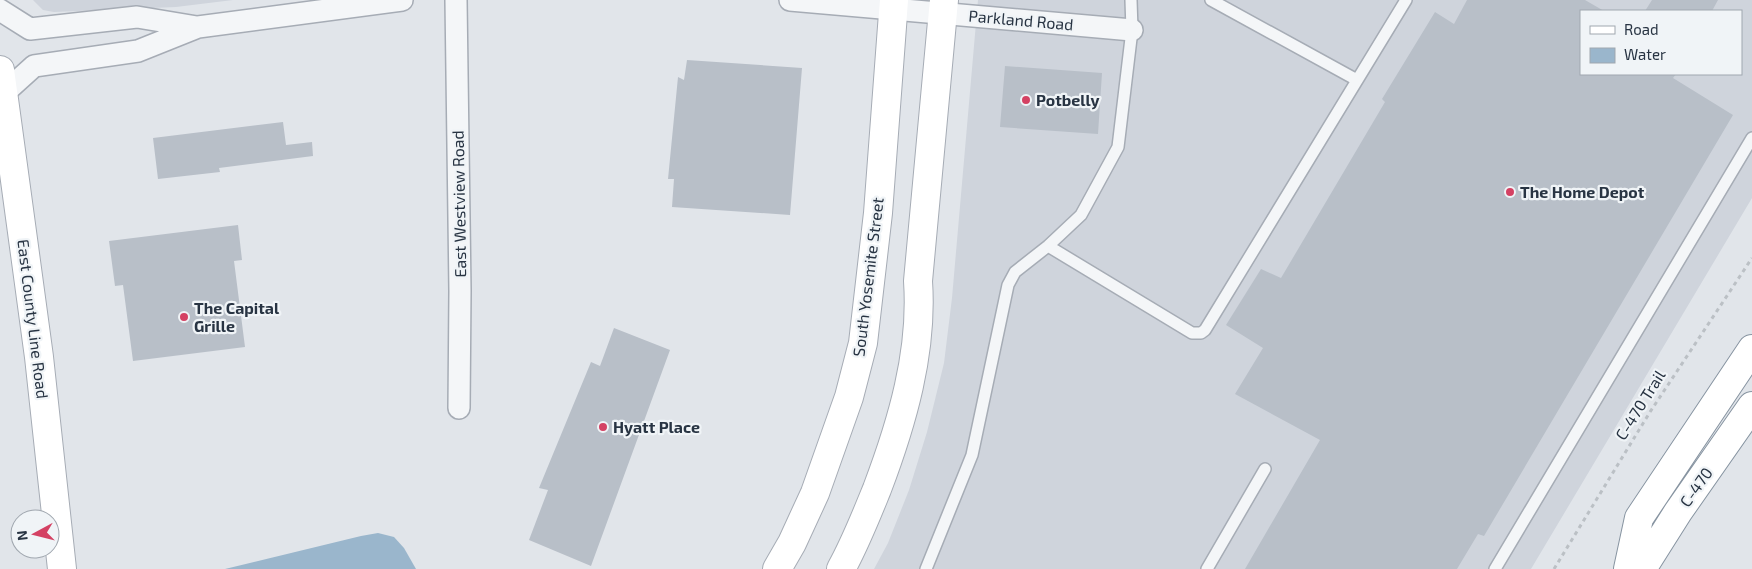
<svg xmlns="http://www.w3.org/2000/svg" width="1752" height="569" font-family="'Exo 2',sans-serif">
	<rect width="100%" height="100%" fill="#e1e5ea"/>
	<path fill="#cfd4dc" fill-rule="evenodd" d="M33 0H233L176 7 54 12 43 10Z
		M978 0H1752V198L1531 569H874L888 543 909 490 927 432 944 363 952 298ZM1581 11H1741V74H1581Z"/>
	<path fill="#9ab6cc" d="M378 533 394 537 404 548 416 569H225L361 536Z"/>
	<path fill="#b8bfc8" d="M1467 0H1585L1604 11H1581V74H1676L1673 78 1733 115 1484 536 1478 534 1457 569H1245L1320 440 1235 394 1263 348 1226 325 1261 269 1281 278 1385 102 1382 99 1435 12 1454 24Z
		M1652 0H1718L1712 11H1645Z
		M687 60 802 68 790 215 672 207 674 179H668L678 77 684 80Z
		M1005 66 1102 73 1098 134 1000 127Z
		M283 122 286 145 312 142 313 156 219 168 220 172 158 179 153 138Z
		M238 225 242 260 234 261 245 347 133 361 123 285 115 286 109 241Z
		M614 328 670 350 591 566 529 540 548 490 539 488 591 362 600 366Z"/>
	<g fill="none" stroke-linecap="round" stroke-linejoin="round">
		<g stroke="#a6acb5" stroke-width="14">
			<path id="service" d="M1211 0 1357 80
				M1048 246 1192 333H1201L1205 330 1406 0
				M926 569 972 455 1008 285 1015 272 1048 246 1081 215 1118 147 1132 30 1131 0
				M1207 569 1265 469
				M1495 569 1752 138"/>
		</g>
		<g stroke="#a6acb5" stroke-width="24">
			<path id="minor" d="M456 0 460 291 459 408
				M790 0 1132 30
				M0 10 30 29 137 17 197 27
				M3 94 34 66 138 51 198 27 402 0"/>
		</g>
		<g stroke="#a6acb5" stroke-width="30">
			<path id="secondary" d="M0 70 39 357 62 569
				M777 569 792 543 815 493 849 397 863 343 878 213 894 0
				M841 569C855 544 866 516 877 489 902 423 923 352 918 281L944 0"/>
		</g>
		<g stroke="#8794a1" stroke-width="30">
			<path id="motorway" d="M1628 569 1639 518 1752 349
				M1642 569 1678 512 1752 406"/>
		</g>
		<path stroke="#bbc0c5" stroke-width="3" stroke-dasharray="4 4" stroke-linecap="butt" d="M1554 569 1650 412 1752 258"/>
		<use href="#service" stroke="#f4f6f8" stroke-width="11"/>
		<use href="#minor" stroke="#f4f6f8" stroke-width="21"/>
		<use href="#secondary" stroke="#fff" stroke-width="28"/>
		<use href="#motorway" stroke="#fff" stroke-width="28"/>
	</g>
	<g fill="#d44163" stroke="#f0f4f7" stroke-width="2">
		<circle cx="1026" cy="100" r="5"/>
		<circle cx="1510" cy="192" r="5"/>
		<circle cx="184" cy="317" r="5"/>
		<circle cx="603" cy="427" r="5"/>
	</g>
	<g text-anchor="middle" stroke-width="4.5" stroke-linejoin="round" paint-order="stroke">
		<g font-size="16" fill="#283443" stroke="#f0f4f7">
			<text transform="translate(1021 20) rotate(5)" y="6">Parkland Road</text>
			<text transform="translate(459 204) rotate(-91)" y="6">East Westview Road</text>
			<text transform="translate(868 277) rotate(-83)" y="6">South Yosemite Street</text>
			<text transform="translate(33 319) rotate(83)" y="6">East County Line Road</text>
			<text transform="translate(1640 405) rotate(-58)" y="6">C-470 Trail</text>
			<text transform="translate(1696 487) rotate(-55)" y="6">C-470</text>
		</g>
		<g font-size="16" font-weight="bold" fill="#283443" stroke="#f0f4f7" text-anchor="start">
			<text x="1036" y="106">Potbelly</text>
			<text x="1520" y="198">The Home Depot</text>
			<text x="194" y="314">The Capital<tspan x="194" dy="18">Grille</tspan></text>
			<text x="613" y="433">Hyatt Place</text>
		</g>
	</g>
	<rect x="1580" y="10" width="162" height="65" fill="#f0f4f7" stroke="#a0a7af"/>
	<rect x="1590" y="26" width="25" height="8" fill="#ffffff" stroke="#a0a7af"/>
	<text x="1624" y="35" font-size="15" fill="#283443">Road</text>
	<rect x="1590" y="48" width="25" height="15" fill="#9ab6cc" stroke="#a0a7af"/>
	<text x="1624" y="60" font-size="15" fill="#283443">Water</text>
	<g transform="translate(35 534) rotate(263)"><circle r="24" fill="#f0f4f7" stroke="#a0a7af"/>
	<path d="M0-4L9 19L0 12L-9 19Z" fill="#d44163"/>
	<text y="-8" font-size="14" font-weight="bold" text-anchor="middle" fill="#283443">N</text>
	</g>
</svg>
